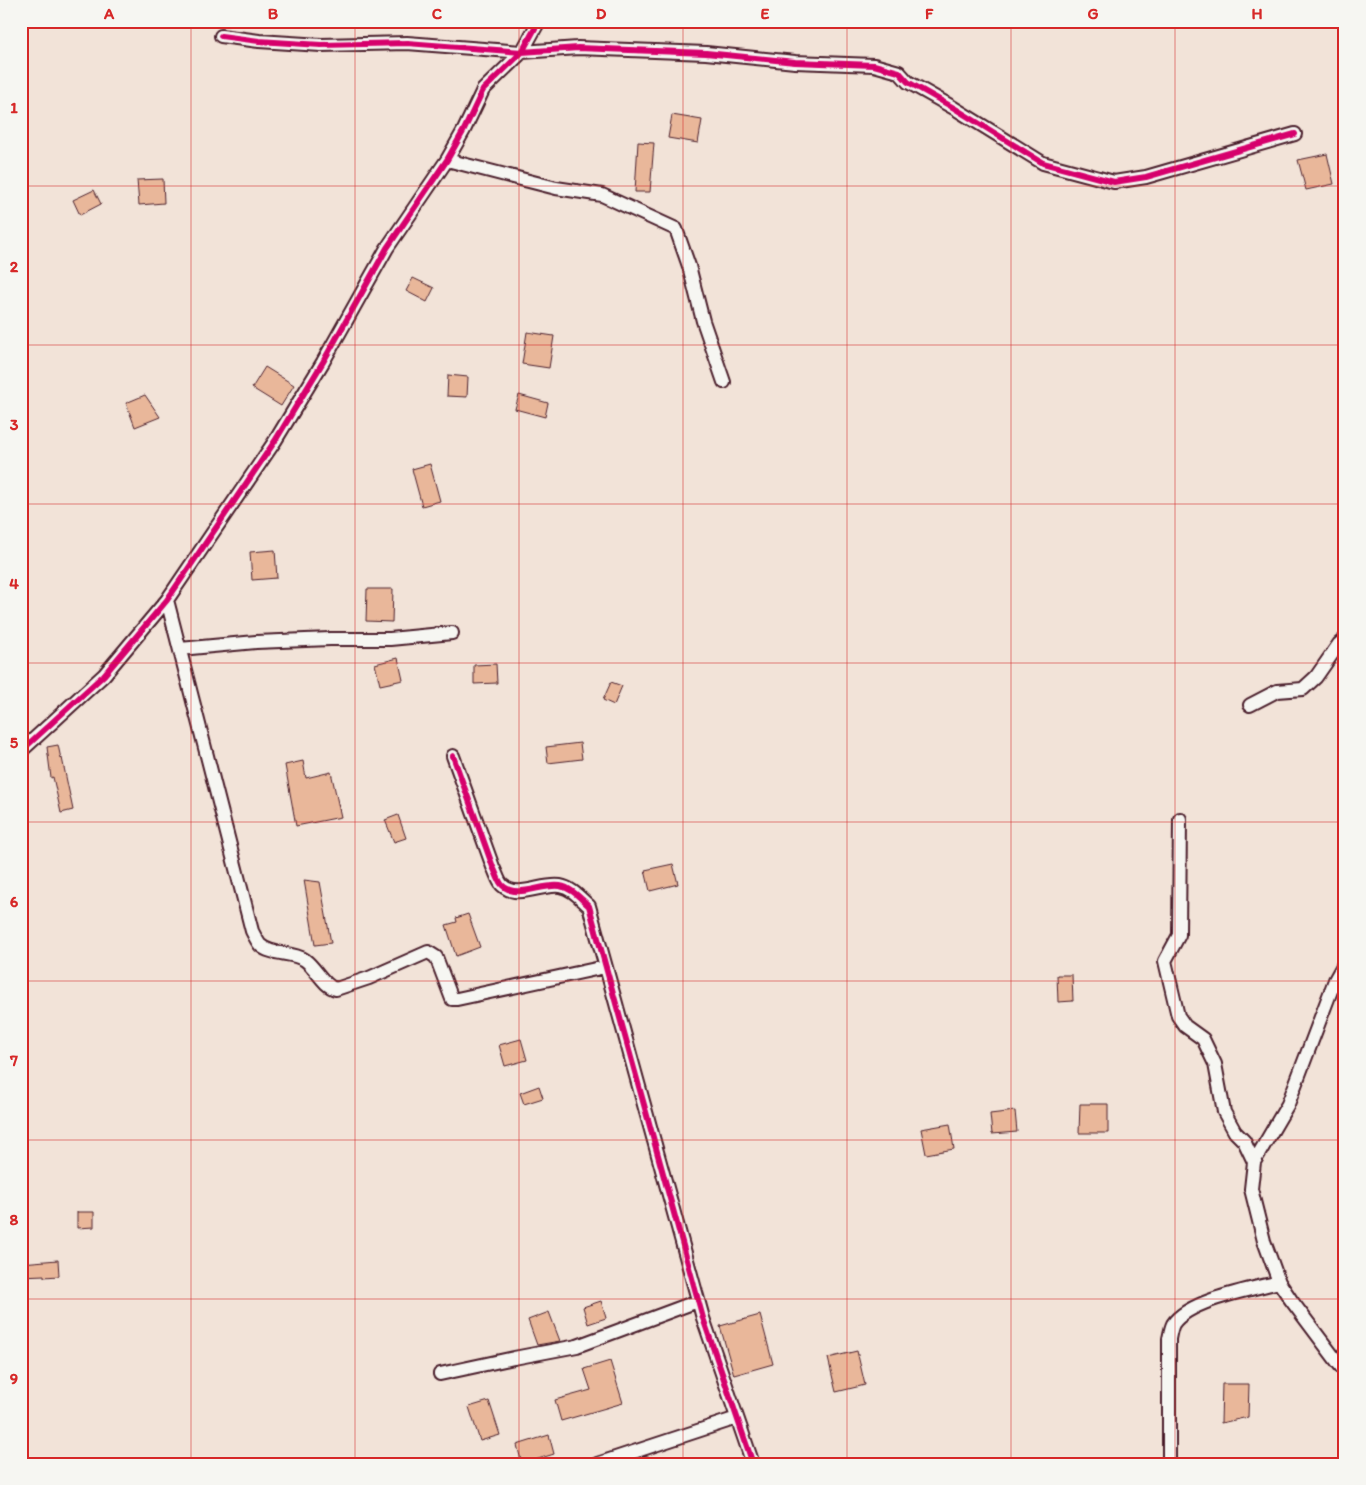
<svg xmlns="http://www.w3.org/2000/svg" width="1366" height="1485" font-family="Itim,sans-serif">
	<rect width="100%" height="100%" fill="#f2e3d8"/>
	<filter id="ink" filterUnits="userSpaceOnUse"><feTurbulence type="fractalNoise" baseFrequency=".02" numOctaves="2"/><feDisplacementMap in="SourceGraphic" scale="10" xChannelSelector="R" yChannelSelector="G"/><feConvolveMatrix kernelMatrix="1 2 1 2 8 2 1 2 1" color-interpolation-filters="sRGB"/></filter>
	<g filter="url(#ink)">
		<path fill="#e9b79a" stroke="#4a1f2b" d="M672 115 702 120 698 143 668 138Z
			M638 142 654 143 650 192H635Z
			M1327 154 1334 184 1306 190 1298 160Z
			M163 179 164 203 139 205 137 180Z
			M94 190 101 204 80 215 73 200Z
			M413 278 434 288 427 302 406 291Z
			M527 332 554 336 549 368 522 364Z
			M265 367 294 385 281 406 252 388Z
			M448 375 468 377 467 397 447 396Z
			M145 395 160 417 135 427 126 403Z
			M519 395 548 403 545 417 515 409Z
			M430 464 440 501 422 506 412 469Z
			M275 550 277 578 252 580 250 552Z
			M367 589H393L392 622 366 621Z
			M398 658 403 680 380 685 375 664Z
			M496 664 497 683 474 684V665Z
			M611 682 622 686 614 705 603 700Z
			M580 743 582 759 548 763 546 747Z
			M58 745 61 759 62 758 73 810 61 813 53 777 51 778 47 747Z
			M303 761 306 778 331 772 341 817 296 826 285 765Z
			M398 815 406 838 394 842 385 820Z
			M673 864 678 884 650 891 645 870Z
			M304 880 320 882 331 943 315 945Z
			M468 914 480 947 456 956 446 925 457 922 456 918Z
			M1057 975H1072L1073 1001 1058 1002Z
			M521 1039 527 1060 505 1066 499 1045Z
			M539 1086 543 1098 524 1104 520 1093Z
			M1080 1104H1108V1133H1079Z
			M1015 1111 1017 1132 992 1134 990 1114Z
			M950 1124 954 1149 926 1154 921 1129Z
			M77 1212H94V1227L77 1228Z
			M58 1260 59 1276 44 1277V1275L21 1276V1263Z
			M601 1301 606 1318 588 1324 583 1307Z
			M549 1312 560 1341 537 1345 528 1320Z
			M760 1315 773 1364 734 1375 720 1326Z
			M857 1351 865 1385 836 1392 828 1358Z
			M610 1361 623 1403 561 1421 555 1400 591 1390 584 1369Z
			M1222 1384H1249L1248 1417 1221 1423Z
			M489 1401 500 1435 480 1441 469 1407Z
			M549 1435 554 1454 522 1464 517 1445Z"/>
		<g fill="none" stroke-linecap="round" stroke-linejoin="round">
			<g stroke="#4a1f2b" stroke-width="16">
				<path id="street" d="M221 36 259 41 321 45 407 43 522 52 578 48 706 53 795 62 874 65 899 72 908 82 954 108 1043 163 1114 182 1146 177 1295 134
					M447 160 556 188 602 195 676 229 689 266 703 321 724 382
					M167 600 252 931C254 935 257 941 260 945 272 956 291 951 305 960 316 968 324 987 336 989L369 978 428 952 436 957 452 999H457L605 967
					M180 649 256 642 330 639H390L452 633
					M1250 705 1277 691 1303 689 1316 677 1339 644 1345 639
					M21 751 104 675 167 600 275 441 323 362 387 248 447 160 464 130 483 90 522 52 539 21
					M453 756 493 867C496 872 498 881 502 885 517 900 542 883 560 886 572 888 580 898 589 906L703 1318 753 1464
					M1180 819 1179 935 1165 961 1178 1016 1185 1026 1203 1039 1215 1064 1224 1112 1235 1132 1244 1141 1254 1162 1251 1189 1264 1241 1279 1282 1291 1300 1345 1372
					M1254 1162 1288 1104 1335 980 1345 962
					M440 1374 514 1358 577 1346 698 1301
					M597 1464 737 1418
					M1169 1464V1339C1170 1334 1171 1328 1173 1324 1189 1300 1252 1289 1279 1282"/>
			</g>
			<use href="#street" stroke="#f6f6f2" stroke-width="12"/>
			<g stroke="#f6f6f2" stroke-width="9">
				<path id="cycleway" d="M221 36 259 41 321 45 407 43 522 52 578 48 706 53 795 62 874 65 899 72 908 82 954 108 1043 163 1114 182 1146 177 1295 134
					M21 751 104 675 167 600 275 441 323 362 387 248 447 160 464 130 483 90 522 52 539 21
					M453 756 493 867C496 872 498 881 502 885 517 900 542 883 560 886 572 888 580 898 589 906L703 1318 753 1464"/>
			</g>
			<use href="#cycleway" stroke="#d6006c" stroke-width="6"/>
		</g>
	</g>
	<path fill="none" stroke="#d62828" stroke-width="1" stroke-opacity="0.55" d="M191 21V1464M355 21V1464M519 21V1464M683 21V1464M847 21V1464M1011 21V1464M1175 21V1464M21 186H1345M21 345H1345M21 504H1345M21 663H1345M21 822H1345M21 981H1345M21 1140H1345M21 1299H1345"/>
	<rect width="1366" height="1485" fill="none" stroke="#f6f6f2" stroke-width="55"/>
	<rect x="28" y="28" width="1310" height="1430" fill="none" stroke="#d62828" stroke-width="2"/>
	<g font-size="16" text-anchor="middle" font-weight="bold" fill="#d62828">
		<text x="109" y="19">A</text>
		<text x="273" y="19">B</text>
		<text x="437" y="19">C</text>
		<text x="601" y="19">D</text>
		<text x="765" y="19">E</text>
		<text x="929" y="19">F</text>
		<text x="1093" y="19">G</text>
		<text x="1257" y="19">H</text>
		<text x="14" y="113">1</text>
		<text x="14" y="272">2</text>
		<text x="14" y="430">3</text>
		<text x="14" y="589">4</text>
		<text x="14" y="748">5</text>
		<text x="14" y="907">6</text>
		<text x="14" y="1066">7</text>
		<text x="14" y="1225">8</text>
		<text x="14" y="1384">9</text>
	</g>
</svg>
